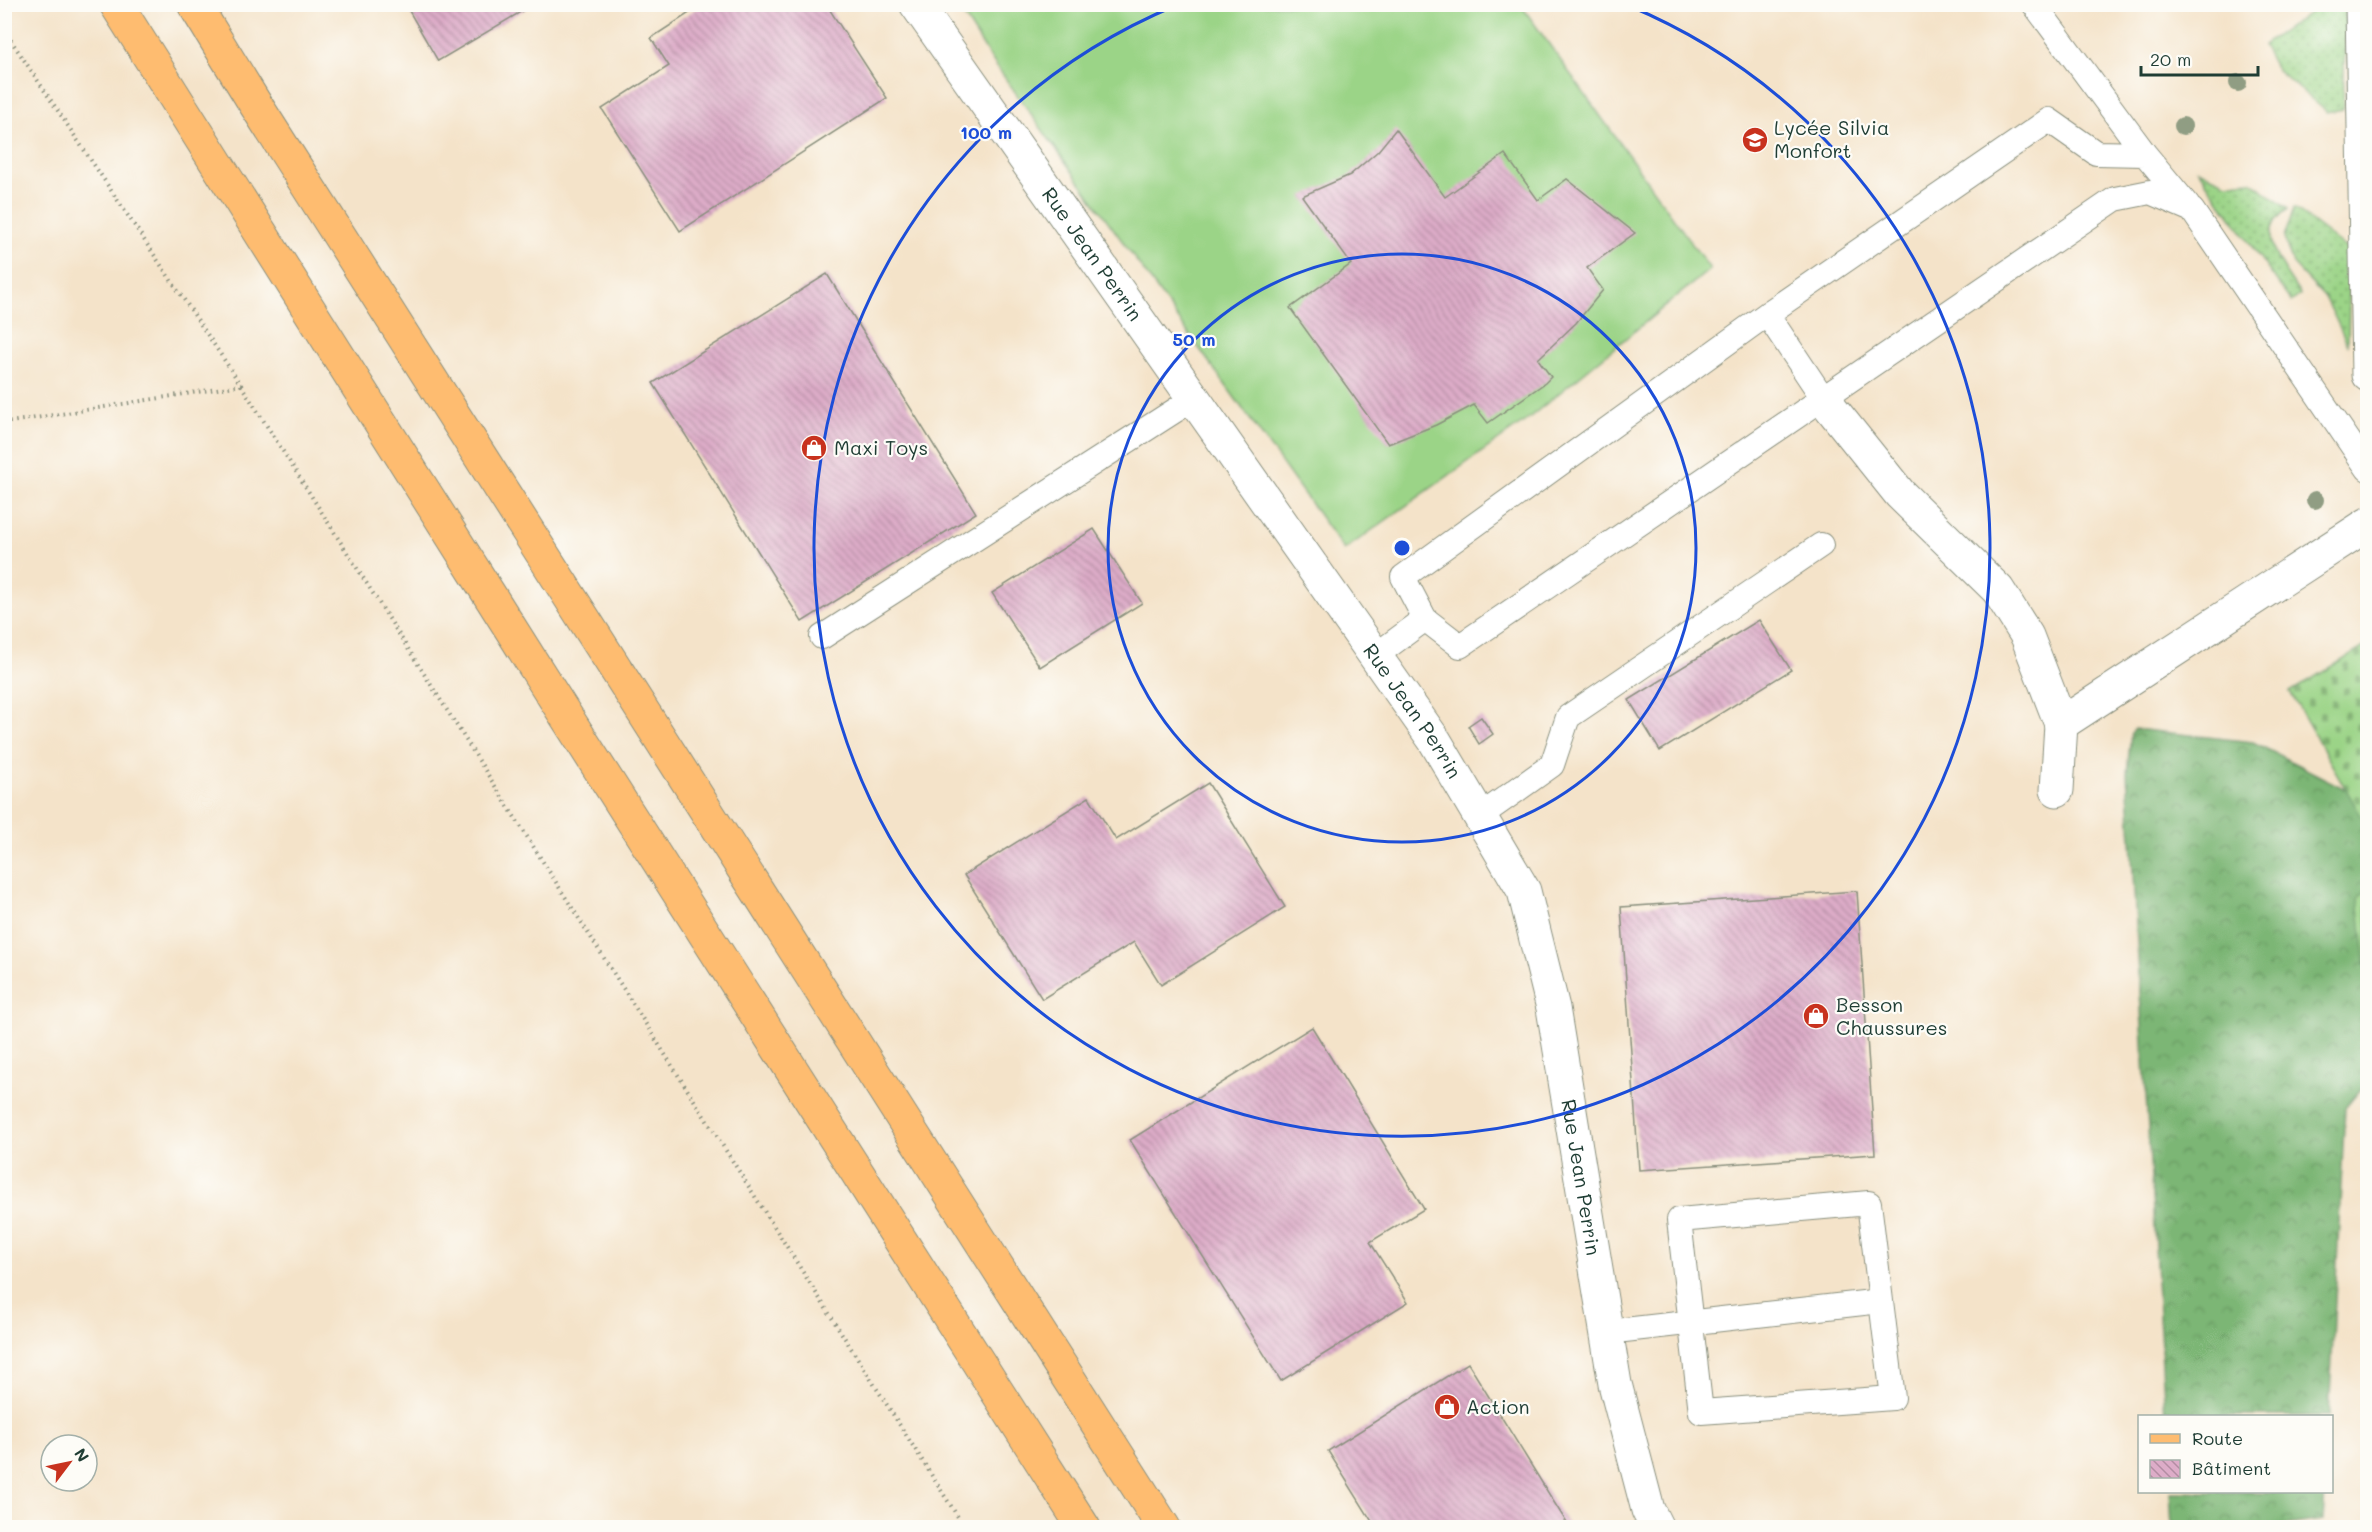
<svg xmlns="http://www.w3.org/2000/svg" width="2372" height="1532" font-family="Mali,sans-serif">
	<defs>
		<pattern id="grass-dots" width="8" height="8" patternUnits="userSpaceOnUse" patternTransform="scale(1.5)"><rect width="8" height="8" fill="#9bd487"/><path d="M2 2h.1M6 6h.1" fill="none" stroke="#7ead6f" stroke-width="1.8" stroke-linecap="round"/></pattern>
		<pattern id="forest-crowns" width="20" height="18" patternUnits="userSpaceOnUse" patternTransform="scale(1.5)"><rect width="20" height="18" fill="#7cb674"/><path d="M2 6a3 3 0 1 1 6 0M12 15a3 3 0 1 1 6 0" fill="none" stroke="#659560"/></pattern>
		<pattern id="cemetery-stones" width="16" height="16" patternUnits="userSpaceOnUse" patternTransform="scale(1.5)"><rect width="16" height="16" fill="#9bd487"/><path d="M2 7V4a2 2 0 0 1 4 0v3zM10 15v-3a2 2 0 0 1 4 0v3z" fill="#7ead6f"/></pattern>
		<pattern id="building-back-hatch" width="6" height="6" patternUnits="userSpaceOnUse" patternTransform="scale(1.5)"><rect width="6" height="6" fill="#ddacc8"/><path d="M-1 5l2 2M0 0l6 6M5-1l2 2" fill="none" stroke="#b38da3"/></pattern>
	</defs>
	<rect width="100%" height="100%" fill="#fdfcf7"/>
	<filter id="ink" filterUnits="userSpaceOnUse"><feTurbulence type="fractalNoise" baseFrequency=".0167" numOctaves="2"/><feDisplacementMap in="SourceGraphic" scale="12" xChannelSelector="R" yChannelSelector="G"/><feConvolveMatrix kernelMatrix="1 2 1 2 8 2 1 2 1" color-interpolation-filters="sRGB"/></filter>
	<filter id="wash" filterUnits="userSpaceOnUse"><feTurbulence type="fractalNoise" baseFrequency=".008" numOctaves="4" result="noise"/><feDisplacementMap in="SourceGraphic" scale="24" xChannelSelector="R" yChannelSelector="G"/><feGaussianBlur stdDeviation="1.35" result="paint"/><feColorMatrix in="noise" values="0 0 0 0 0 0 0 0 0 0 0 0 0 0 0 0 0 1.4 0 .05"/><feComposite in="paint" operator="in"/></filter>
	<g filter="url(#wash)">
		<rect width="100%" height="100%" fill="#f4e3c9"/>
		<path fill="url(#grass-dots)" stroke="#5d885e" stroke-width="1.5" d="M2321 5H2346L2343 109 2327 112 2276 69 2263 45Z
			M2198 170 2227 183 2251 181 2288 209C2251 233 2284 268 2300 295L2291 302Z
			M2294 208 2350 251 2348 345 2326 299 2293 264 2284 238Z"/>
		<path fill="url(#forest-crowns)" stroke="#4e7a54" stroke-width="1.5" d="M2135 729 2253 742 2367 800V1082L2345 1108 2329 1416H2165L2127 773 2131 733Z
			M2170 1492H2325L2323 1520 2263 1528 2172 1527Z"/>
		<path fill="url(#cemetery-stones)" stroke="#5d885e" stroke-width="1.5" d="M2367 645V826L2290 692Z
			M2367 891V978L2358 898Z"/>
		<path fill="#9bd487" stroke="#5d885e" stroke-width="1.5" d="M957 5H1521L1710 269 1524 422 1344 550 990 57Z"/>
		<g id="blocks">
			<path fill="url(#building-back-hatch)" d="M405 4H534L438 61Z
				M703 4H826L887 98 680 231 602 109 669 66 651 38Z
				M1396 129 1445 197 1505 154 1538 200 1567 179 1635 233 1587 268 1603 290 1576 323 1538 359 1551 377 1545 383 1488 423 1474 405 1436 425 1388 444 1290 308 1351 264 1302 196 1350 175 1378 151Z
				M827 274 976 513 802 622 653 383Z
				M1094 529 1142 603 1040 667 992 593Z
				M1759 620 1791 670 1660 751 1629 700Z
				M1481 717 1493 734 1479 744 1468 726Z
				M1208 783 1285 907 1161 985 1134 942 1042 999 964 875 1089 797 1116 840Z
				M1857 891 1875 1154 1639 1170 1621 907Z
				M1312 1027 1424 1209 1370 1242 1408 1302 1281 1381 1130 1140Z
				M1468 1363 1570 1528H1376L1328 1451Z"/>
		</g>
	</g>
	<g filter="url(#ink)">
		<use href="#blocks" fill-opacity="0" stroke="#8a907e" stroke-width="1.5"/>
		<g fill="none" stroke-linecap="round" stroke-linejoin="round">
			<g stroke="#8a907e" stroke-width="26">
				<path id="lane" d="M2034 4 2145 154 2188 206
					M1767 314 1823 398
					M1425 619 1403 577 1767 314 2049 120 2096 153 2145 154
					M822 637 1193 399
					M1375 656 1425 619 1460 646 2115 199 2150 192 2192 210 2368 469
					M1480 816 1552 765 1568 717 1821 545
					M1607 1332 1881 1301 1893 1398 1701 1412 1679 1220 1869 1203 1881 1301"/>
			</g>
			<g stroke="#8a907e" stroke-width="35">
				<g id="street">
					<path id="s1" d="M916 4 1435 741 1524 891 1553 1008 1615 1384 1648 1510 1657 1528"/>
					<path d="M2362 4 2368 375"/>
					<path d="M1823 398 1900 494 1998 590 2027 636 2061 724"/>
					<path d="M2057 790 2061 724 2368 524"/>
				</g>
			</g>
			<g stroke="#8a907e" stroke-width="35">
				<path id="primary" d="M116 4 564 713 1084 1528
					M194 4 254 102 1164 1528"/>
			</g>
			<path stroke="#8a907e" stroke-width="4" stroke-dasharray="1.5 4.5" stroke-linecap="butt" d="M4 30 241 385 4 423
				M241 385 965 1528"/>
			<use href="#lane" stroke="#fff" stroke-width="24"/>
			<use href="#street" stroke="#fff" stroke-width="33"/>
			<use href="#primary" stroke="#febc70" stroke-width="33"/>
		</g>
		<g fill="#909d83">
			<circle cx="2238" cy="83" r="9"/>
			<circle cx="2183" cy="126" r="9"/>
			<circle cx="2315" cy="500" r="9"/>
		</g>
	</g>
	<g fill="none" stroke="#1d4ed8" stroke-width="3">
		<circle cx="1402" cy="548" r="294"/>
		<path d="M1627 5A588 588 0 1 1 1177 5"/>
	</g>
	<defs>
		<g id="school-disc" transform="scale(1.35)"><circle r="9.5" fill="#c8321e" stroke="#fdfcf7"/><path d="M0-5L7-2L0 1L-7-2ZM-4 1L0 2.5L4 1V4Q0 6-4 4Z" fill="#fff"/></g>
		<g id="shop-disc" transform="scale(1.35)"><circle r="9.5" fill="#c8321e" stroke="#fdfcf7"/><path d="M-5-2.5h2.3a2.7 3.5 0 0 1 5.4 0H5L5.5 6h-11ZM-1.5-2.5h3a1.5 2.3 0 0 0-3 0Z" fill="#fff"/></g>
	</defs>
	<g fill-rule="evenodd">
		<use href="#school-disc" x="1755" y="140"/>
		<use href="#shop-disc" x="814" y="448"/>
		<use href="#shop-disc" x="1816" y="1016"/>
		<use href="#shop-disc" x="1447" y="1407"/>
	</g>
	<g text-anchor="middle" stroke-width="4.5" stroke-linejoin="round" paint-order="stroke">
		<g font-size="20" fill="#1f3d34" stroke="#fdfcf7" text-anchor="start">
			<text x="1774" y="135">Lycée Silvia<tspan x="1774" dy="23">Monfort</tspan></text>
			<text x="834" y="455">Maxi Toys</text>
			<text x="1836" y="1012">Besson<tspan x="1836" dy="23">Chaussures</tspan></text>
			<text x="1466" y="1414">Action</text>
		</g>
		<g font-size="20" fill="#1f3d34" stroke="#fdfcf7">
			<text dy="7" stroke="none"><textPath href="#s1" startOffset="306">Rue Jean Perrin</textPath></text>
			<text dy="7" stroke="none"><textPath href="#s1" startOffset="864">Rue Jean Perrin</textPath></text>
			<text dy="7" stroke="none"><textPath href="#s1" startOffset="1368">Rue Jean Perrin</textPath></text>
		</g>
	</g>
	<circle cx="1402" cy="548" r="9" fill="#1d4ed8" stroke="#fdfcf7" stroke-width="3"/>
	<g font-size="18" text-anchor="middle" font-weight="bold" fill="#1d4ed8" stroke="#fdfcf7" stroke-width="4.5" stroke-linejoin="round" paint-order="stroke">
		<text x="986" y="139">100 m</text>
		<text x="1194" y="346">50 m</text>
	</g>
	<rect width="2372" height="1532" fill="none" stroke="#fdfcf7" stroke-width="24"/>
	<rect x="2138" y="1415" width="195" height="78" fill="#fdfcf7" stroke="#a4b0a9" stroke-width="1.5"/>
	<rect x="2150" y="1434" width="30" height="9" fill="#febc70" stroke="#a4b0a9" stroke-width="1.5"/>
	<text x="2192" y="1445" font-size="18" fill="#1f3d34">Route</text>
	<rect x="2150" y="1460" width="30" height="18" fill="url(#building-back-hatch)" stroke="#a4b0a9" stroke-width="1.5"/>
	<text x="2192" y="1475" font-size="18" fill="#1f3d34">Bâtiment</text>
	<g transform="translate(69 1463) rotate(58)"><circle r="28" fill="#fdfcf7" stroke="#a4b0a9" stroke-width="1.5"/>
	<path d="M0-4.5L10 22L0 15L-10 22Z" fill="#c8321e"/>
	<text y="-9" font-size="16" font-weight="bold" text-anchor="middle" fill="#1f3d34">N</text>
	</g>
	<path d="M2141 66v9h117v-9" fill="none" stroke="#1f3d34" stroke-width="3"/>
	<text x="2150" y="66" font-size="18" fill="#1f3d34" stroke="#fdfcf7" stroke-width="4.5" paint-order="stroke">20 m</text>
</svg>
